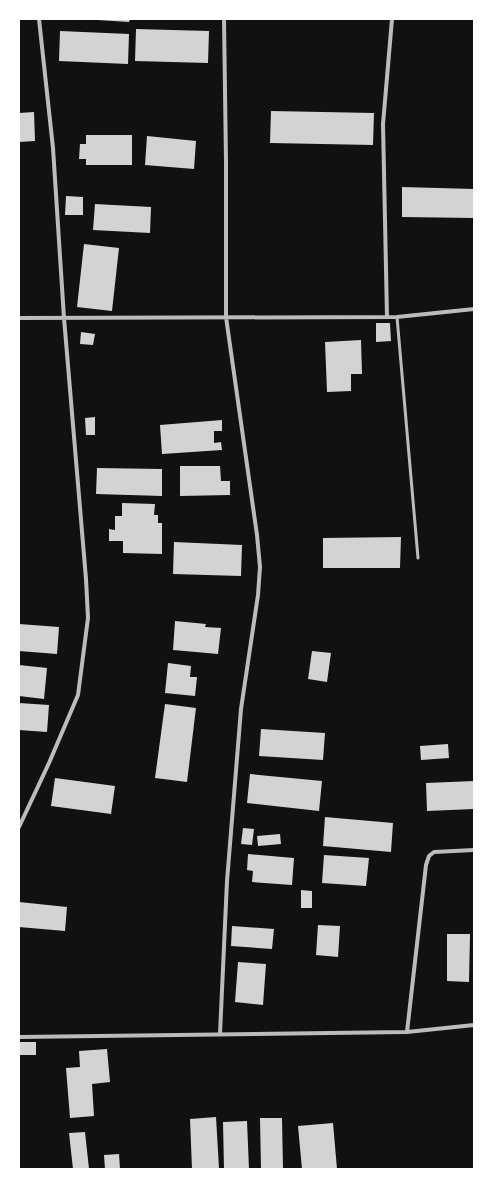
<svg xmlns="http://www.w3.org/2000/svg" width="493" height="1188" font-family="'Work Sans',sans-serif">
	<rect width="100%" height="100%" fill="#111"/>
	<path fill="#d3d3d3" d="M97 19H130L129 22 97 20Z
		M136 29 209 31 208 63 135 61Z
		M60 31 129 34 128 64 59 61Z
		M271 111 374 113 373 145 270 143Z
		M34 112 35 141 19 142V113Z
		M86 135H132V165H86V159H79L80 144H86Z
		M147 136 196 141 194 169 145 165Z
		M402 187 474 189V218L402 217Z
		M66 196 83 197V215H65Z
		M95 204 151 207 150 233 93 230Z
		M84 244 119 248 112 311 77 307Z
		M376 323H390L391 341 376 342Z
		M81 332 95 334 93 345 80 344Z
		M361 340 362 374H351V391L327 392 325 342Z
		M95 417V435H86L85 418Z
		M222 420V431H214V443L221 442 222 450 162 454 160 425Z
		M180 466H220L221 481H230V495L180 496Z
		M97 468 162 469V496L96 494Z
		M122 503 155 504 154 515H158V523H162V554L123 553V541H109V529L115 530V516H122Z
		M401 537 400 568H323V538Z
		M174 542 242 545 241 576 173 574Z
		M175 621 206 624 205 627 221 628 218 654 173 650Z
		M19 624 59 627 57 654 19 651Z
		M312 651 331 653 327 682 308 679Z
		M168 663 191 666 190 677H197L195 696 165 693Z
		M19 665 47 668 44 699 19 696Z
		M19 703 49 705 47 732 19 730Z
		M165 704 196 708 187 782 155 778Z
		M261 729 325 733 323 760 259 756Z
		M448 744 449 758 421 760 420 746Z
		M250 774 322 781 319 811 247 803Z
		M55 778 115 786 111 814 51 806Z
		M474 781V809L427 811 426 783Z
		M325 817 393 823 391 852 323 846Z
		M243 828 254 829 252 845 241 844Z
		M280 834 281 844 258 846 257 836Z
		M248 854 294 858 292 885 252 882 253 871 247 870Z
		M324 855 369 858 366 886 322 883Z
		M301 890 312 891V908H301Z
		M19 902 67 907 65 931 19 927Z
		M318 925 340 926 338 957 316 955Z
		M232 926 274 929 272 949 231 946Z
		M447 934H470L469 982 447 981Z
		M238 962 266 964 263 1005 235 1002Z
		M19 1042H36V1055H19Z
		M107 1049 110 1082 92 1084 94 1116 70 1118 66 1068 80 1067 79 1051Z
		M216 1117 219 1168 192 1169 190 1119Z
		M260 1118H282L283 1169H261Z
		M247 1121 249 1169H224L223 1122Z
		M333 1123 337 1169H302L298 1126Z
		M85 1132 89 1169H73L69 1133Z
		M119 1154 120 1169H105L104 1155Z"/>
	<g fill="none" stroke-linecap="round" stroke-linejoin="round">
		<path stroke="#bcbcbc" stroke-width="3" d="M397 317 418 558"/>
		<path stroke="#bcbcbc" stroke-width="4" d="M387 317 383 124 392 19
			M19 318 397 317 474 309
			M19 827 49 763 78 695 88 618 86 579 64 318 53 148 39 19
			M407 1032 426 865 429 856 434 852 474 850
			M220 1034 227 881 241 709 258 595 260 567 257 535 226 317V162L224 19
			M19 1037 407 1032 474 1025"/>
	</g>
	<rect width="493" height="1188" fill="none" stroke="#ffffff" stroke-width="40"/>
</svg>
